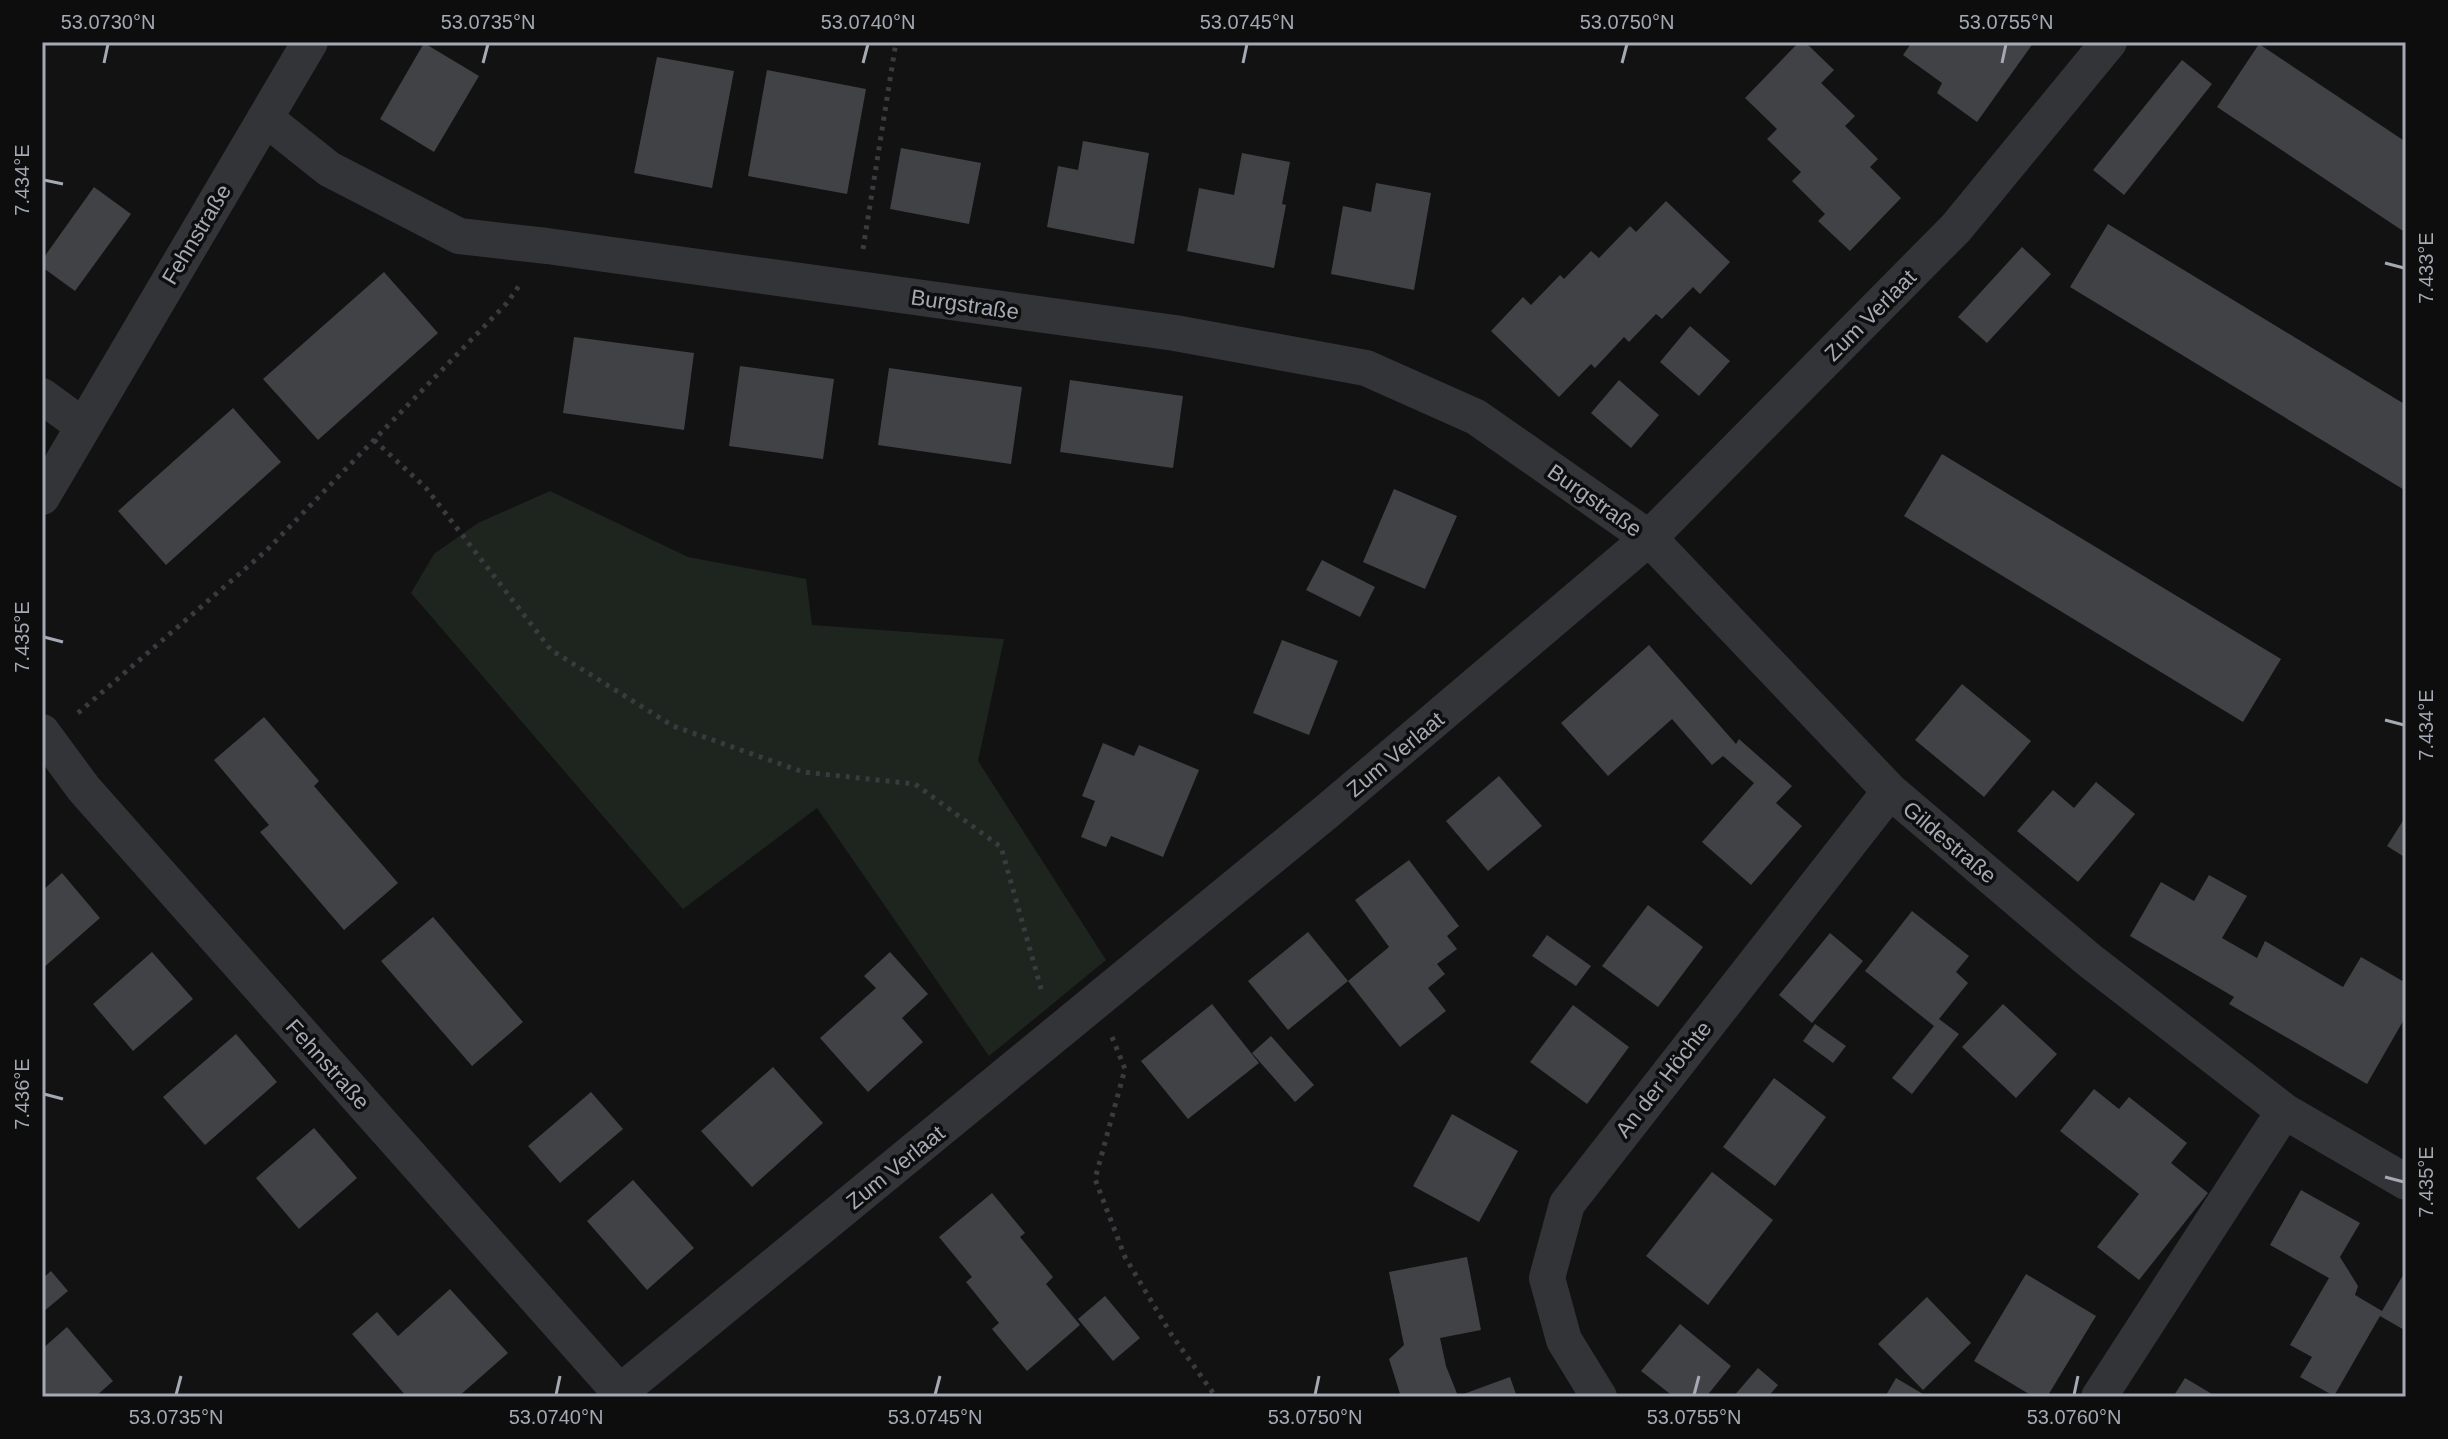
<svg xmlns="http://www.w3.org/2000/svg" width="2448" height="1439" font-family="Arial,sans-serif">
	<rect width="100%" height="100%" fill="#121213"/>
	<path fill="#1e251f" d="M550 491 688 557 806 579 812 625 1004 639 978 761 1106 960 989 1056 817 808 683 909 411 593 434 554 478 523Z"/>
	<path fill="#414246" d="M1799 42H1805L1834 70 1821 83 1855 116 1845 126 1878 159 1870 167 1901 198 1850 251 1818 221 1825 214 1792 181 1801 172 1767 139 1777 129 1745 98Z
		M1905 42H2034L1977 122 1937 93 1942 83 1903 55 1910 45Z
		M424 43 479 76 434 152 380 119Z
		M2259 44 2406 142V233L2217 107Z
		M657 57 734 71 712 188 634 173Z
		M2182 60 2212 84 2124 195 2093 170Z
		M767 70 866 89 847 194 748 176Z
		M1083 141 1149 153 1134 244 1047 227 1058 166 1078 170Z
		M901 148 981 163 969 224 890 209Z
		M1242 153 1290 162 1282 204 1286 205 1274 268 1187 251 1199 188 1234 195Z
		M1376 183 1431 193 1414 290 1331 274 1343 206 1371 212Z
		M94 187 131 214 75 291 42 267V260Z
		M1666 201 1730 262 1700 294 1693 287 1662 319 1656 314 1629 342 1624 337 1595 368 1591 364 1559 397 1491 331 1523 297 1531 305 1560 275 1564 279 1591 251 1599 258 1630 226 1636 232Z
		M2108 224 2406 405V491L2070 287Z
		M2022 247 2051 274 1987 343 1958 317Z
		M384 272 438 333 318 440 263 379Z
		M1690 326 1730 361 1699 396 1660 362Z
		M574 337 694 353 684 430 563 413Z
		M740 366 834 379 823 459 729 446Z
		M889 368 1022 387 1011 464 878 445Z
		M1070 380 1183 396 1173 468 1060 452Z
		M1619 380 1659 415 1631 448 1591 413Z
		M233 408 281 462 166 565 118 511Z
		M1942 454 2281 659 2243 722 1904 516Z
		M1394 489 1457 516 1425 589 1363 562Z
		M1322 560 1375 587 1360 617 1306 590Z
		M1282 640 1338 661 1309 735 1253 713Z
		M1649 645 1736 744 1739 739 1792 786 1776 803 1802 826 1751 885 1702 842 1754 783 1723 756 1712 765 1672 719 1608 776 1561 723Z
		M1962 684 2031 741 1984 797 1915 740Z
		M264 717 319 781 314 786 398 883 344 930 260 832 269 825 214 760Z
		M1103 743 1134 756 1139 745 1199 770 1163 857 1111 836 1106 847 1081 837 1095 801 1082 796Z
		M1499 776 1542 826 1488 871 1446 821Z
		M2096 782 2135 814 2078 882 2017 831 2053 790 2074 808Z
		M2406 816V858L2387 846Z
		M1409 860 1459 926 1447 936 1457 949 1437 964 1445 974 1428 988 1446 1011 1400 1047 1348 981 1389 947 1355 900Z
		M62 873 100 918 42 969V891Z
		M2209 875 2247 896 2222 938 2257 958 2265 941 2343 987 2361 957 2406 983V1016L2367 1084 2229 1004 2234 997 2130 936 2161 882 2194 901Z
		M1648 905 1703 947 1658 1007 1602 966Z
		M1912 911 1969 956 1956 972 1968 983 1939 1019 1959 1034 1912 1094 1892 1078 1934 1026 1865 971Z
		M433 917 523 1022 472 1066 381 961Z
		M1308 932 1348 981 1288 1030 1248 981Z
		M1830 933 1863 961 1812 1023 1779 995Z
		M1547 935 1591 966 1576 986 1532 956Z
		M152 952 193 999 133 1051 93 1004Z
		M890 952 928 994 902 1018 923 1042 868 1092 820 1038 876 988 864 976Z
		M1212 1004 1259 1063 1188 1119 1141 1061Z
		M2003 1004 2057 1054 2016 1098 1962 1047Z
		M1573 1005 1629 1047 1587 1104 1530 1062Z
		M1815 1024 1846 1046 1833 1063 1803 1041Z
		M236 1034 277 1082 205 1145 163 1097Z
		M1271 1036 1314 1085 1295 1102 1252 1053Z
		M773 1067 823 1123 752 1187 701 1131Z
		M1774 1078 1826 1117 1775 1186 1723 1147Z
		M2094 1089 2119 1109 2129 1097 2187 1143 2171 1163 2208 1193 2139 1280 2097 1247 2139 1194 2060 1131Z
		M591 1092 623 1129 560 1183 528 1146Z
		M1452 1114 1518 1151 1479 1222 1413 1186Z
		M314 1128 357 1178 299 1229 256 1178Z
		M1712 1172 1773 1220 1708 1305 1646 1256Z
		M633 1180 694 1248 647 1290 587 1221Z
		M2301 1190 2360 1223 2340 1257 2358 1286 2355 1295 2382 1311 2406 1270V1331L2380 1316 2334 1396 2300 1377 2312 1357 2290 1345 2329 1278 2270 1245Z
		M992 1193 1025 1233 1020 1237 1053 1277 1046 1284 1080 1325 1027 1371 992 1329 999 1323 966 1282 972 1277 939 1237Z
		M1467 1257 1481 1330 1440 1338 1446 1366 1458 1396 1510 1377 1517 1397H1401L1389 1359 1404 1345 1389 1272Z
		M51 1271 68 1291 42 1313V1279Z
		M2026 1274 2096 1316 2047 1397H2034L1974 1361Z
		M450 1289 508 1353 458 1397H407L352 1334 377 1312 398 1336Z
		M1105 1296 1140 1338 1113 1361 1078 1319Z
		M1927 1297 1971 1343 1923 1390 1878 1344Z
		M1680 1324 1731 1366 1706 1397H1674L1641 1371Z
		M67 1327 113 1381 95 1397H42V1349Z
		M1758 1368 1778 1385 1768 1397H1733Z
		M1896 1378 1928 1397H1885Z
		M2185 1378 2217 1397H2173Z"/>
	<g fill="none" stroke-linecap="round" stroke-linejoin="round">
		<path stroke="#393b3f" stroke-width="5" stroke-dasharray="4 6" stroke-linecap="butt" d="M863 249 896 42
			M374 440 426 488 551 650 673 726 803 772 915 784 1001 847 1042 992
			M78 713 267 550 507 303 521 283
			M1112 1037 1125 1069 1095 1179 1125 1257 1171 1334 1216 1397"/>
		<path stroke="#333438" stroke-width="36" d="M265 118 329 169 459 236 547 246 1175 333 1366 368 1476 417 1649 538 1890 791 2089 960 2284 1111 2406 1182
			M42 396 83 426
			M42 497 310 42
			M42 732 84 789 624 1397
			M614 1397 1325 813 1649 538 1956 228 2109 42
			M1599 1397 1564 1340 1547 1278 1567 1204 1890 791
			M2099 1397 2284 1111"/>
	</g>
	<path fill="none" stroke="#a4a9b3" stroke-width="3" d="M104 63 108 44M483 63 488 44M863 63 868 44M1243 63 1247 44M1622 63 1627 44M2002 63 2006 44M44 180 63 184M2385 263 2404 268M44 637 63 642M2385 720 2404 725M44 1094 63 1099M2385 1177 2404 1182M176 1395 181 1376M556 1395 560 1376M935 1395 940 1376M1315 1395 1319 1376M1694 1395 1699 1376M2074 1395 2078 1376"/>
	<g text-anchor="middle" stroke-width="7" stroke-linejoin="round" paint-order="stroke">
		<g font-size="22" fill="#a4a9b3" stroke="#0d0d0e">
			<text transform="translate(196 234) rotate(-59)" y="8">Fehnstraße</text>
			<text transform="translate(965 304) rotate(8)" y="8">Burgstraße</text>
			<text transform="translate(1870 315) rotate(-45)" y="8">Zum Verlaat</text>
			<text transform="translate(1595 500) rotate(35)" y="8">Burgstraße</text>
			<text transform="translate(1395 754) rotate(-40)" y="8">Zum Verlaat</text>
			<text transform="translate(1950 842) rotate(40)" y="8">Gildestraße</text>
			<text transform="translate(328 1064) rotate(48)" y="8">Fehnstraße</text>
			<text transform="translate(1663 1079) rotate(-52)" y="8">An der Höchte</text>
			<text transform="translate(895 1167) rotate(-39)" y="8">Zum Verlaat</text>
		</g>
	</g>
	<rect width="2448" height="1439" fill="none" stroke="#0d0d0e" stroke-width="88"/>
	<rect x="44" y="44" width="2360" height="1351" fill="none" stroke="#a4a9b3" stroke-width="3"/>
	<g font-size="20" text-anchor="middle" fill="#a4a9b3">
		<text x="108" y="29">53.0730°N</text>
		<text x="488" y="29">53.0735°N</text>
		<text x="868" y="29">53.0740°N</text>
		<text x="1247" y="29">53.0745°N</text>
		<text x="1627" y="29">53.0750°N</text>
		<text x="2006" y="29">53.0755°N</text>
		<text transform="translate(22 180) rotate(-90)" y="7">7.434°E</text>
		<text transform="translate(2426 268) rotate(-90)" y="7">7.433°E</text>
		<text transform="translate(22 637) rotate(-90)" y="7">7.435°E</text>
		<text transform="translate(2426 725) rotate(-90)" y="7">7.434°E</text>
		<text transform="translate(22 1094) rotate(-90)" y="7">7.436°E</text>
		<text transform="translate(2426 1182) rotate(-90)" y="7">7.435°E</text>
		<text x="176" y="1424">53.0735°N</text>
		<text x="556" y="1424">53.0740°N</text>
		<text x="935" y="1424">53.0745°N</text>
		<text x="1315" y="1424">53.0750°N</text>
		<text x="1694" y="1424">53.0755°N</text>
		<text x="2074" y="1424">53.0760°N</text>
	</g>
</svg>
